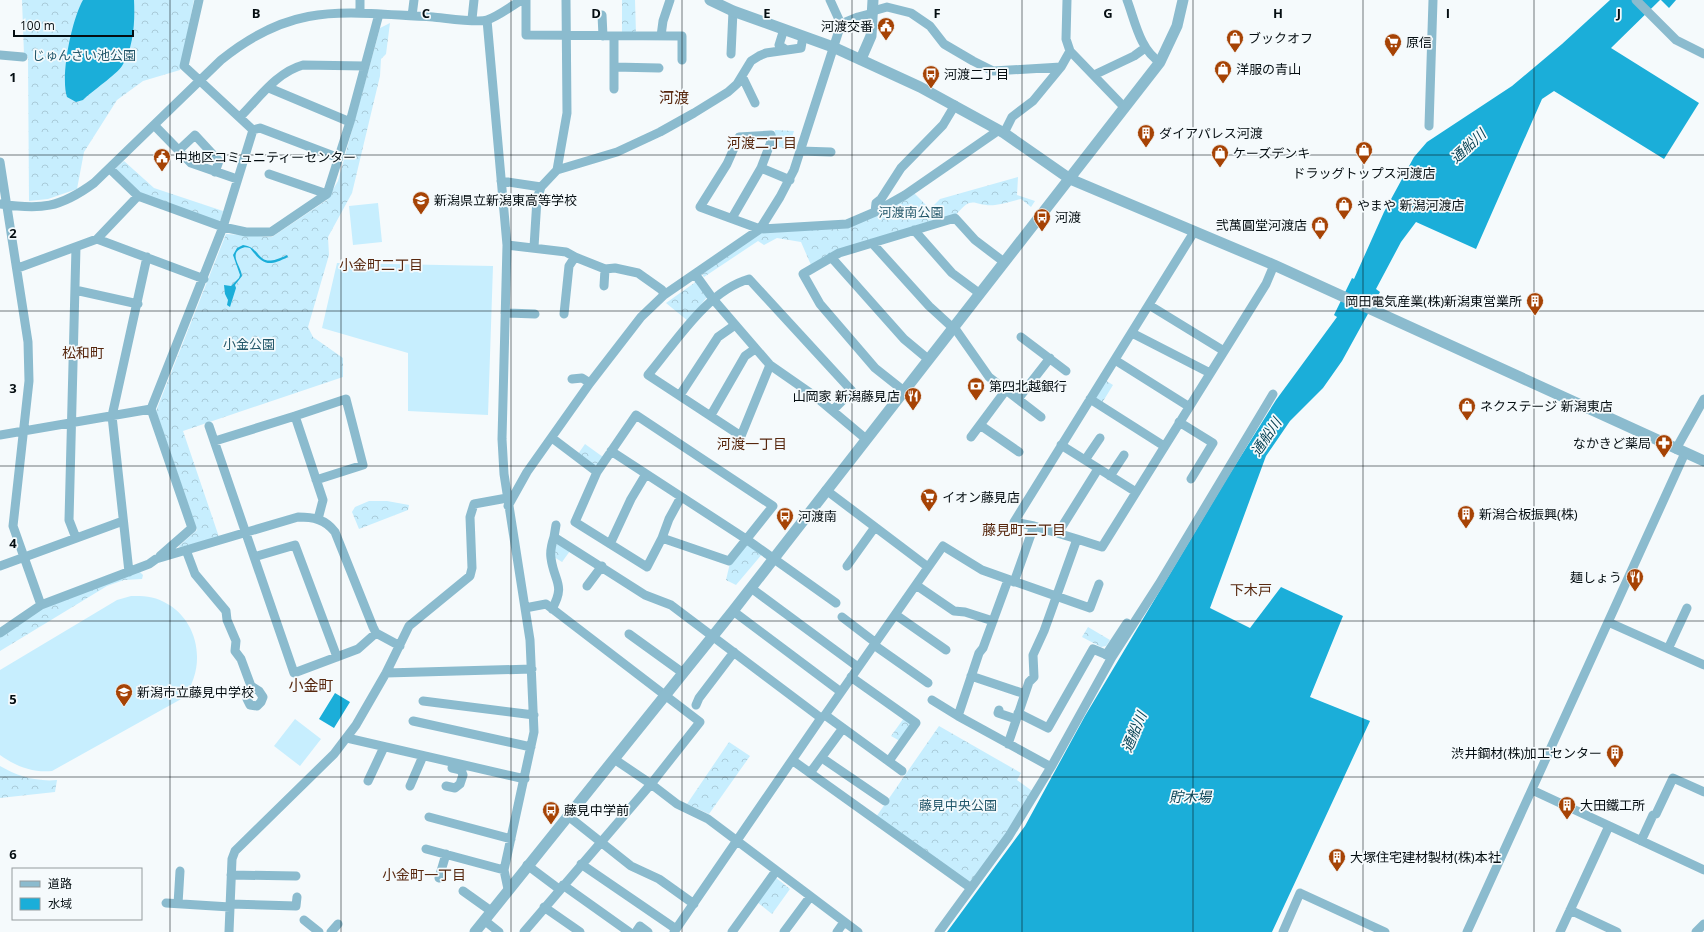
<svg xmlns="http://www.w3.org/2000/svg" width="1704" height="932" font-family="'Open Sans','Noto Sans JP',sans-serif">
	<defs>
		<pattern id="forest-crowns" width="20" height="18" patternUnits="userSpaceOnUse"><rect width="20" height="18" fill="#c7eefe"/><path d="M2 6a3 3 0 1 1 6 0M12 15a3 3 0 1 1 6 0" fill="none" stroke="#a9cbd9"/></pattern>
	</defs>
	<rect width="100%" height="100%" fill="#f5fafc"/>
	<path fill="url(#forest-crowns)" d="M22 0H194L180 70 143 81 117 100 84 152 77 189 48 199 29 201 28 56 24 55Z
		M622 0H635L636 34H622Z
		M390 23 386 54 381 59 380 76 352 193 328 237 329 255 308 327 313 337 343 358V377L183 431 219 537 181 550 179 546 197 530 156 411 226 234 272 237 327 200 338 181 380 28Z
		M775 130 794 131 788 150 774 145 776 138 774 137Z
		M124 161 154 188 223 211 221 220 217 222 140 193 115 169Z
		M1018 177 1017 195 1035 201 1031 207 1021 199C1012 201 1004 204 995 205 974 207 973 193 956 215L811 265 801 242 777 238 764 245 758 241 704 277 702 274 763 231 848 228 914 193 930 209 940 199Z
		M697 281 707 297 688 321 666 303Z
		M1105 380 1113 385 1102 403 1094 398Z
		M585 444 603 457 597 465H594L578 454Z
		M369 501H387L409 505 408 510 359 529 352 512 355 507Z
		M747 541 763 553 736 585 726 580 730 563Z
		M558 543 570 551 562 562 554 557 555 546Z
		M139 571 143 575 142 579 124 580 107 586 0 651V636L34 612Z
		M1088 627 1110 640 1106 646 1101 647 1082 637Z
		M904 718 912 724 900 741 891 736Z
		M939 726 1021 773 1017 780 1035 793 971 888 874 820Z
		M729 742 750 756 709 814 687 804Z
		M0 766C17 776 37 782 57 780L55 792 0 798Z
		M775 877 790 889 772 914 757 902Z"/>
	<path fill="#c7eefe" d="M378 203 382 242 353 245 349 206Z
		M337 263 493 266 488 415 408 411V353L322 328Z
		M131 596C143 596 153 596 164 602 200 620 207 668 183 698L52 771C33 773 15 766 0 755V670L117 600Z
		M295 719 321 739 300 766 274 746Z"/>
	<path fill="#1baed9" d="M83 0H134C135 21 134 47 122 66 116 75 92 91 83 100L76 102 67 97C60 76 72 19 83 0Z
		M1610 0H1660L1611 48 1699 103 1664 159 1554 91 1542 99 1476 249 1416 222 1401 242 1376 289 1380 292 1342 361 1323 388 1290 421 1266 456 1210 608 1250 628 1281 587 1343 616 1310 697 1370 721 1272 932H947L1025 826 1085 716 1229 475 1276 400 1337 317 1334 315 1352 278 1354 279 1384 212 1414 157 1427 142 1512 86 1562 44Z
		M1661 0H1676L1669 8Z
		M243 245C264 248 255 271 287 255L288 257C268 267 263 265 250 248 246 247 244 247 240 249 229 255 242 268 242 276L235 285 236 288 230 307 227 305 228 300 225 294 224 285 231 286 239 278 240 275 233 255 237 248Z
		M335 693 350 702 334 728 319 719Z"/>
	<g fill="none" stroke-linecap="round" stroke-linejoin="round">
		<path stroke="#8bbbce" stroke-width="9" d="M360 0V12
			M526 0V35L682 36V60
			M830 0 841 24
			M1067 0 1066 39 1070 51 1125 108
			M1127 0C1135 21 1140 50 1160 62
			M1636 0 1676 40 1704 54
			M873 11 887 7 911 13 930 26 944 44 973 61 993 71 1061 67
			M602 15 603 36
			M412 16 414 0
			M472 19 474 0
			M487 20 507 245 502 439 504 474 530 640 534 732 504 870 508 889
			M784 29 779 45 786 50
			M614 36V89
			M661 36 663 21 670 0
			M731 54 733 11
			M0 55 23 57
			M614 67 659 68
			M1094 75 1134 56 1145 48
			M742 76 755 103
			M269 88 350 122
			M240 117C259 98 277 72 303 65L365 66
			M154 125 191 163 237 179
			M1429 126 1433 0
			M253 130 260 128 339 158
			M1004 133 1012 117 1033 101 1061 67 1070 51
			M179 150 195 135 219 161 215 172
			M800 151 831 152
			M0 162 28 342 29 381 13 526 41 605
			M761 168 790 180
			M110 169 138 196 223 227 246 232H271L327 194 350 122 379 14
			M557 170 567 113 566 0
			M269 174 327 194
			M501 181 541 187
			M0 204C41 210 60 208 94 183L221 60C295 0 344 13 433 17 445 18 478 23 487 20 499 16 511 6 522 0
			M875 212 876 203 881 199 901 168 943 125 955 105
			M732 218 761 168 772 139 771 135 739 137 727 164 700 207 760 229 780 197 794 170 841 24 858 17 873 13
			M914 230 952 273 979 293
			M97 239 204 279
			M872 243 929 306 953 328
			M507 245 566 252 575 257 605 269 615 268 638 273 662 290 664 295
			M76 247 69 520 76 538
			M534 247 537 199 541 187 557 170 617 152 660 132 694 113 728 92 737 84 751 61 759 56 766 53 801 48 803 36
			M831 257 904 339 928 359
			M18 268 97 239 138 196
			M695 274 713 299 770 365 816 397 866 439
			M604 286 605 269
			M75 290 138 304
			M1149 305 1224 351
			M505 313 535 314
			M564 314 569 266 575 257
			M954 327 989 377 1041 417
			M1132 333 1210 373
			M1021 337 1066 371
			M1115 360 1188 406
			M770 365 741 436 648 375C676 342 707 291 749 279L852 391 833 410
			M572 379 582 378 590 383
			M904 391 875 368 820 304 803 274 839 253 955 218 975 240 1004 262
			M680 395 718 337 735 325
			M1018 399 1050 358
			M1090 399 1164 446
			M151 409 192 528 160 556
			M636 415 773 506 729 561 662 538 647 567 575 522 597 472Z
			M711 415 745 356 755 349
			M295 416 346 399 363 465 316 480
			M1179 422 1213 443 1191 479
			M980 425 1019 452
			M209 426 294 673 358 649 376 633
			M0 435 151 409 223 227 253 130 184 66 199 0
			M971 437 1006 390
			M552 438 597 472
			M215 441 295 416 323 500 318 519
			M1061 445 1136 492
			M1676 449 1704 399
			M611 451 746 539 836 603
			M1085 460 1100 438
			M1110 476 1124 455
			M826 490 928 567
			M508 506 527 472 590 383 641 317 664 295 760 229 847 224 875 212 905 195 999 130
			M1034 526 1077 539
			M1058 533 1098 469
			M554 537 556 525
			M662 538 669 519 681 497
			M610 544 631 499 646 474
			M186 550 195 574 226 611 227 620 236 641 235 651 241 659 251 686 259 691 263 697 261 702 257 706 250 705 247 699 251 686
			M254 557 295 545 337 657
			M0 566 123 521
			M847 566 875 527
			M129 572 112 416 147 257
			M1008 580 983 648 979 653 958 716 1051 767
			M1014 582 1034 526 1014 522 1194 232
			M916 585 954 611 965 612 993 621
			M587 586 602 566
			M751 588 858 667
			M552 609C566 584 554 582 551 558 550 552 552 543 554 537L645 595 671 605 821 718
			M733 611 841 692
			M896 615 946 650
			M842 617 876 643
			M1608 622 1704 665
			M0 633 41 605 149 564 156 559 298 517C313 517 325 519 335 532L373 627 376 633 400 646
			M629 634 683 673
			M874 645 928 683
			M1668 649 1687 608
			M1106 655 1127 623
			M386 673 532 669
			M971 676 1025 694
			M851 677 916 723 889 761
			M932 700 958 716
			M423 701 534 715
			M696 705 699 698 734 652
			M999 710 998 713 1016 719
			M1018 713 1048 728 1093 649 1112 657
			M825 715 902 771
			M413 721 531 747
			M347 738 525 779
			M1008 744 1029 682 1034 677 1033 655 1044 631 1077 539 1102 547 1266 284 1274 265
			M822 758 885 801
			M614 759 651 784 677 804 708 819 858 932
			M792 760 971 888
			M810 773 843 728
			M368 781 384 747
			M410 786 423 756
			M446 786 455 788 460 784 463 775 461 770 452 768 453 766
			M1532 790 1704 870
			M568 816 631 866 659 879 694 904
			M429 817 511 839
			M1641 841 1653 815 1656 814 1673 778 1704 792
			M426 849 504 870
			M581 864 676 929
			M527 865 559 889
			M231 875 296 876
			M439 878 446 854
			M563 885 629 932
			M463 891 491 911
			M166 903 230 907
			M178 904 180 871
			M230 904 296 906 297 897
			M544 907 580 932
			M1570 910 1617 932
			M304 920 319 932
			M484 920 499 932
			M229 932 232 859 235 851 334 754 356 725 386 673 409 626 470 576 472 568 470 517 474 504 507 498
			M331 932 338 924
			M524 932 651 784 700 722 546 604 525 608
			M636 932 640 926 648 932
			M674 932 821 718 825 715 943 546 982 570 1090 608 1099 584
			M732 932 776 871
			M784 932 810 897
			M837 932 844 922
			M939 932 1009 836 1051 767 1112 657 1159 584 1273 394
			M1283 932 1300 893 1385 932
			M1467 932 1685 453
			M1560 932 1609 826
			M1696 932 1704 924"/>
		<path stroke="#8bbbce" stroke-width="11" d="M710 0 733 11 833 47 920 87 1004 133 1070 179 1274 265 1704 461
			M861 59 871 36 873 0
			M475 932 733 611 1160 62 1177 26 1183 0"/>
	</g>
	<path fill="none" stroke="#050e12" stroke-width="1" stroke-opacity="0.55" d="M170 0V932M341 0V932M511 0V932M682 0V932M852 0V932M1022 0V932M1193 0V932M1363 0V932M1534 0V932M0 155H1704M0 311H1704M0 466H1704M0 621H1704M0 777H1704"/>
	<defs>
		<g id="civic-pin" transform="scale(0.9)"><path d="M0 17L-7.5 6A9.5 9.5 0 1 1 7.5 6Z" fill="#a64305" stroke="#f5fafc"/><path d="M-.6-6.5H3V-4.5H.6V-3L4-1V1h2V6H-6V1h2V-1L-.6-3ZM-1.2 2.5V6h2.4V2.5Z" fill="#fff"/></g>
		<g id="shop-pin" transform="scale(0.9)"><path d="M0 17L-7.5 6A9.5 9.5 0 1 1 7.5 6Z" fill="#a64305" stroke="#f5fafc"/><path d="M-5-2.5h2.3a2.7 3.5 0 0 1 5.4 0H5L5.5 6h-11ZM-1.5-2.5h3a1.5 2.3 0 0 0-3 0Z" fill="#fff"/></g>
		<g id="supermarket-pin" transform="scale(0.9)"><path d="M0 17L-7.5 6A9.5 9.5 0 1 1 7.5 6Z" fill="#a64305" stroke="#f5fafc"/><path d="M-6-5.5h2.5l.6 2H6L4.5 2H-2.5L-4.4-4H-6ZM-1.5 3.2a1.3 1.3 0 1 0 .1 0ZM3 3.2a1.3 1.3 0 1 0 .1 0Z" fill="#fff"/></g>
		<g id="bus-pin" transform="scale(0.9)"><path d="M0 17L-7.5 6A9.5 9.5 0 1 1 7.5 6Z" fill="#a64305" stroke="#f5fafc"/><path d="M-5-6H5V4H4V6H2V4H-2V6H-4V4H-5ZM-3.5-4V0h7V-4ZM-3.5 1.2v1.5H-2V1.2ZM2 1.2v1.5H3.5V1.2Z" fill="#fff"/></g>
		<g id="building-pin" transform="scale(0.9)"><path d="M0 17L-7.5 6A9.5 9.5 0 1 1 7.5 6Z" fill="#a64305" stroke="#f5fafc"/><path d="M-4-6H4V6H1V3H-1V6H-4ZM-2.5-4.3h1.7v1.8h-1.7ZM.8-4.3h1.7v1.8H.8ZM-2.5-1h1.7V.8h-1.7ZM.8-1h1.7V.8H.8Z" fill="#fff"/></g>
		<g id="school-pin" transform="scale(0.9)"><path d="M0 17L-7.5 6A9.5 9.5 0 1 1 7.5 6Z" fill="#a64305" stroke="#f5fafc"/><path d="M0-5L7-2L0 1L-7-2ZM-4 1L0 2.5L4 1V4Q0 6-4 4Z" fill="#fff"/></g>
		<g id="bank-pin" transform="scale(0.9)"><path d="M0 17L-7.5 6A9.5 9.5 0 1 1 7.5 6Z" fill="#a64305" stroke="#f5fafc"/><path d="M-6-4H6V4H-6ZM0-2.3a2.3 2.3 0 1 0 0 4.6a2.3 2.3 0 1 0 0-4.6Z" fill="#fff"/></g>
		<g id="restaurant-pin" transform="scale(0.9)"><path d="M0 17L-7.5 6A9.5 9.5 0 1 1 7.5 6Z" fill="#a64305" stroke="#f5fafc"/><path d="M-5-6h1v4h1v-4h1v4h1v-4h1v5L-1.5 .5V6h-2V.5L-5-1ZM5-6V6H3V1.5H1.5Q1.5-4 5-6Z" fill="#fff"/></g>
		<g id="pharmacy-pin" transform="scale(0.9)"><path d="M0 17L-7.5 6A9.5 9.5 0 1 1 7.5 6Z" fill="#a64305" stroke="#f5fafc"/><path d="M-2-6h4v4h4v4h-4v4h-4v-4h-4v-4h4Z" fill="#fff"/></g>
	</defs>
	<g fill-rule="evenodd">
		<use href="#civic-pin" x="886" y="26"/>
		<use href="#shop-pin" x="1235" y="38"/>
		<use href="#supermarket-pin" x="1393" y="42"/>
		<use href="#shop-pin" x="1223" y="69"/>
		<use href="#bus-pin" x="931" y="74"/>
		<use href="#building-pin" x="1146" y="133"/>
		<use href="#shop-pin" x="1364" y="150"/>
		<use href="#shop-pin" x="1220" y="153"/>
		<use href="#civic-pin" x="162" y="157"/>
		<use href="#school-pin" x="421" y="200"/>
		<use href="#shop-pin" x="1344" y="205"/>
		<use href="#bus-pin" x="1042" y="217"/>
		<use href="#shop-pin" x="1320" y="225"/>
		<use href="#building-pin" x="1535" y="301"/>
		<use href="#bank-pin" x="976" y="386"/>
		<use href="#restaurant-pin" x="913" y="396"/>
		<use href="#shop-pin" x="1467" y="406"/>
		<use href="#pharmacy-pin" x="1664" y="443"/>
		<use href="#supermarket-pin" x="929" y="497"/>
		<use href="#building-pin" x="1466" y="514"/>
		<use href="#bus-pin" x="785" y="516"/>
		<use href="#restaurant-pin" x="1635" y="577"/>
		<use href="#school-pin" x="124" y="692"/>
		<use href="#building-pin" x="1615" y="753"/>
		<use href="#building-pin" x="1567" y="805"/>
		<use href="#bus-pin" x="551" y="810"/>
		<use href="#building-pin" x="1337" y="857"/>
	</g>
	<g text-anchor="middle" stroke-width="3.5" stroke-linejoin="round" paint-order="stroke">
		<g font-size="13" fill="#050e12" stroke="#f5fafc" text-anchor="start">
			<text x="873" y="31" text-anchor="end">河渡交番</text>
			<text x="1248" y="43">ブックオフ</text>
			<text x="1406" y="47">原信</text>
			<text x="1236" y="74">洋服の青山</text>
			<text x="944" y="79">河渡二丁目</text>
			<text x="1159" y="138">ダイアパレス河渡</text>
			<text x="1233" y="158">ケーズデンキ</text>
			<text x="175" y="162">中地区コミュニティーセンター</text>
			<text x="1364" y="178" text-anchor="middle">ドラッグトップス河渡店</text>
			<text x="434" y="205">新潟県立新潟東高等学校</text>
			<text x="1357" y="210">やまや 新潟河渡店</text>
			<text x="1055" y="222">河渡</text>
			<text x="1307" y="230" text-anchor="end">弐萬圓堂河渡店</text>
			<text x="1522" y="306" text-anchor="end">岡田電気産業(株)新潟東営業所</text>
			<text x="989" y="391">第四北越銀行</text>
			<text x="900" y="401" text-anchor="end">山岡家 新潟藤見店</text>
			<text x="1480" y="411">ネクステージ 新潟東店</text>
			<text x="1651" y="448" text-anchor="end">なかきど薬局</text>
			<text x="942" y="502">イオン藤見店</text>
			<text x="1479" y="519">新潟合板振興(株)</text>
			<text x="798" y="521">河渡南</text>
			<text x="1622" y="582" text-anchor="end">麺しょう</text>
			<text x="137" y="697">新潟市立藤見中学校</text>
			<text x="1602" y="758" text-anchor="end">渋井鋼材(株)加工センター</text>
			<text x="1580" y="810">大田鐵工所</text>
			<text x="564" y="815">藤見中学前</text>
			<text x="1350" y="862">大塚住宅建材製材(株)本社</text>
		</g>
		<g font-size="13" fill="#22576a" stroke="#f5fafc">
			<text x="84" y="60">じゅんさい池公園</text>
			<text x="911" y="217">河渡南公園</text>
			<text x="249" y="349">小金公園</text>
			<text x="958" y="810">藤見中央公園</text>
		</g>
		<g font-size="14" fill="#57270e" stroke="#f5fafc">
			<text x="762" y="148">河渡二丁目</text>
			<text x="381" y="270">小金町二丁目</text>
			<text x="83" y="358">松和町</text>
			<text x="752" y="449">河渡一丁目</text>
			<text x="1024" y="535">藤見町二丁目</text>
			<text x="1251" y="595">下木戸</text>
			<text x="424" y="880">小金町一丁目</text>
		</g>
		<g font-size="14" font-style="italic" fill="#0a4456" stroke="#f5fafc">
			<text transform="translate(1468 146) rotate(-43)" y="5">通船川</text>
			<text transform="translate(1266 437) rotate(-56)" y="5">通船川</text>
			<text transform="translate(1134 732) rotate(-67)" y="5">通船川</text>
			<text x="1190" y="802">貯木場</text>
		</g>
		<g font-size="15" fill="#57270e" stroke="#f5fafc">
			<text x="674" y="103">河渡</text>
			<text x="311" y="691">小金町</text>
		</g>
	</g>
	<g font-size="13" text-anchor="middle" font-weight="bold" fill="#050e12" stroke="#f5fafc" stroke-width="3.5" stroke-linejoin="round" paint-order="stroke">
		<text x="256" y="18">B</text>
		<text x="426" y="18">C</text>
		<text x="596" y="18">D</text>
		<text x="767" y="18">E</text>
		<text x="937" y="18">F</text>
		<text x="1108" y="18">G</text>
		<text x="1278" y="18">H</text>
		<text x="1448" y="18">I</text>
		<text x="1619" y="18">J</text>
		<text x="13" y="82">1</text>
		<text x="13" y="238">2</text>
		<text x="13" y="393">3</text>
		<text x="13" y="548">4</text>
		<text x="13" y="704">5</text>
		<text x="13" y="859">6</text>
	</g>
	<rect x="12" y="868" width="130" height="52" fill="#f5fafc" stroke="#959c9e"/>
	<rect x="20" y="881" width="20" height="6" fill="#8bbbce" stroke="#959c9e"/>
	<text x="48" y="888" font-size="12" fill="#050e12">道路</text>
	<rect x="20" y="898" width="20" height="12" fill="#1baed9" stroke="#959c9e"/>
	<text x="48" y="908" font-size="12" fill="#050e12">水域</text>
	<path d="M14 30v6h119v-6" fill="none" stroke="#050e12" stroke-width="2"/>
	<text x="20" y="30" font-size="12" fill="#050e12" stroke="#f5fafc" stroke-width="3" paint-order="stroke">100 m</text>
</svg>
